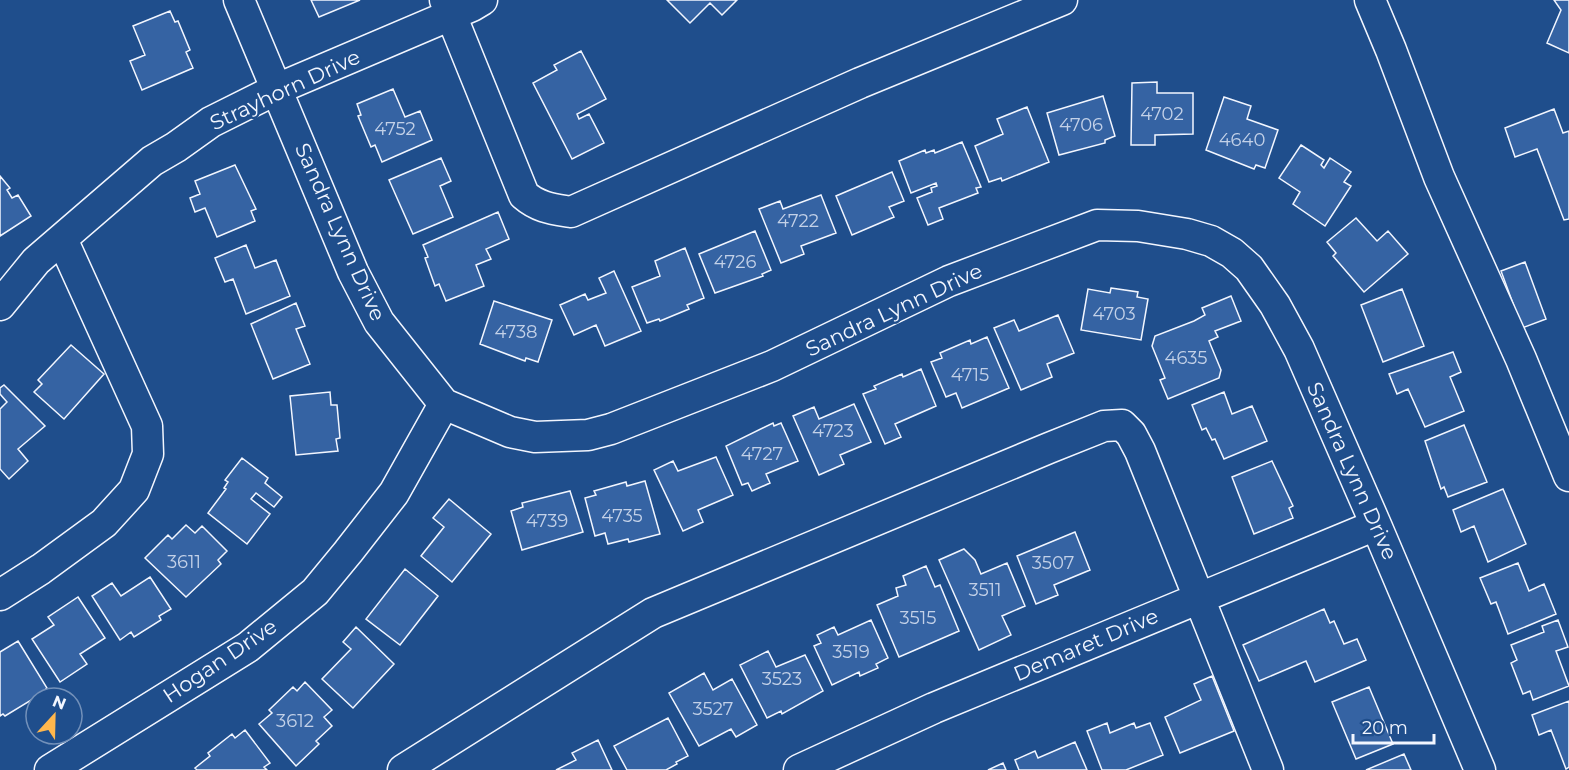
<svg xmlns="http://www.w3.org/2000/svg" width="1569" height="770" font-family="Montserrat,sans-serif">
	<rect width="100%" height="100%" fill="#1f4e8c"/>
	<path fill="#3563a3" stroke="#f2f6ff" stroke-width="1.5" d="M311 0H360L319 17Z
		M667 0H737L722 15 710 3 690 23Z
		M1554 0H1569V53L1547 43 1561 10Z
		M170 11 175 22 178 21 190 50 186 52 193 68 142 90 130 61 145 55 133 26Z
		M581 51 606 99 577 114 579 119 589 114 604 143 572 159 533 83 557 70 554 65Z
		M1157 82V93H1193V134L1155 135V145H1131L1132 83Z
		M393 89 405 117 420 111 432 140 382 162 375 145 371 147 358 116 361 115 357 104Z
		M1103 96 1115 136 1105 140V143L1059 155 1047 113Z
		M1224 97 1251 106 1247 119 1278 130 1265 168 1256 165 1254 169 1206 150Z
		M1027 107 1049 162 1002 181 1001 178 989 182 975 146 1003 134 997 119Z
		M1554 109 1563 133 1569 131V219L1564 220 1537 149 1515 157 1505 128Z
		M962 142 981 187 976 188 978 193 939 208 943 219 928 225 917 198 932 192 931 188 937 186 936 183 911 193 899 161 925 150 926 153 934 150 935 153Z
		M1301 145 1324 160 1321 165 1324 168 1330 158 1351 172 1344 182 1351 186 1325 226 1293 204 1300 192 1279 178Z
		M441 158 451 181 440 186 453 217 413 234 389 180Z
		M235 165 256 209 251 211 255 221 217 237 205 208 195 212 190 198 200 194 195 181Z
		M892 172 904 201 889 207 894 217 852 235 836 196Z
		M0 176 10 188 7 190 12 198 18 195 31 216 0 236Z
		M821 195 836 233 801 246 804 254 781 263 759 209 780 201 783 209Z
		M498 212 509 239 486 249 491 259 476 265 484 286 446 301 439 284 435 286 425 258 428 257 423 245Z
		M1356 218 1377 241 1388 231 1408 254 1364 292 1333 256 1336 253 1327 242Z
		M755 231 771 270 762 274 763 276 715 293 699 254Z
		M246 245 255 268 276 260 290 296 246 314 233 279 225 282 215 258Z
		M685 248 704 298 687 305 689 309 660 321 659 319 647 323 632 287 660 276 655 261Z
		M1525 262 1546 319 1522 328 1501 271Z
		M614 271 641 331 605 346 596 325 574 335 560 305 585 294 588 300 606 293 599 278Z
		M1111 288 1138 292 1137 297 1148 299 1141 340 1081 330 1088 289 1110 293Z
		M1402 289 1424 346 1383 362 1361 305Z
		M1231 296 1241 321 1215 331 1218 337 1209 341 1221 370 1219 378 1168 399 1160 380 1165 378 1152 346 1155 336 1194 321 1205 315 1202 308Z
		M494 301 552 320 538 362 526 358 525 361 480 344Z
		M296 303 305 326 296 329 310 364 273 379 251 324Z
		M1058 315 1074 353 1047 364 1052 377 1021 390 994 328 1014 320 1019 331Z
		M987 337 1009 388 962 408 956 393 946 397 931 362 942 358 940 353 970 340 971 344Z
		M71 345 104 374 64 419 34 392 42 384 38 380Z
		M1453 352 1461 372 1450 377 1464 411 1425 427 1408 389 1397 394 1389 374Z
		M921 369 936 406 895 424 901 437 885 444 863 394 876 389 874 386 902 374 903 377Z
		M4 385 45 426 18 449 28 461 9 479 0 469V409L7 402 0 394V388Z
		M330 392 331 405H337L340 438 336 439 338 451 296 455 290 396Z
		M1224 392 1232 414 1252 406 1267 441 1224 459 1215 439 1212 440 1206 428 1202 430 1192 405Z
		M854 404 871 442 840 455 844 464 819 475 793 416 814 407 819 419Z
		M773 423 774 426 781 423 798 461 766 474 770 483 752 491 748 483 742 485 726 446Z
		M1464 425 1487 482 1448 497 1444 487 1441 489 1425 441Z
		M716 457 733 495 698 510 703 522 683 531 654 470 673 461 678 471Z
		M242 458 268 478 265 483 282 497 274 507 256 493 251 499 270 514 247 544 208 513 226 489 224 488 228 482 225 480Z
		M1272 461 1293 506 1289 508 1293 518 1254 534 1232 477Z
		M645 481 660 534 629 542 628 539 608 544 605 533 595 536 585 498 596 495 594 491 626 482 627 486Z
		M1503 489 1526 544 1488 562 1474 526 1461 532 1453 510Z
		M570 491 583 532 522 550 511 511 523 507 522 503Z
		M449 499 491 534 452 582 421 556 444 527 433 518Z
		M186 525 195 533 202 526 227 551 218 560 221 564 186 597 145 558 168 535 172 539Z
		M1075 532 1090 570 1054 585 1058 595 1036 604 1017 556Z
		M964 549 975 560 981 574 1007 563 1025 606 1002 616 1011 635 979 650 939 560Z
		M1518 563 1529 591 1544 584 1556 614 1508 634 1496 602 1491 604 1480 578Z
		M926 566 935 587 940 585 959 631 899 657 877 605 898 596 896 588 906 585 903 576Z
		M405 569 438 596 400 645 366 619Z
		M150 577 171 609 159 616 161 620 134 637 131 632 120 640 92 596 112 583 121 596Z
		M78 597 105 638 80 654 87 664 60 682 32 639 54 625 48 617Z
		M1324 609 1330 623 1334 621 1344 644 1357 639 1366 660 1315 682 1306 661 1259 681 1243 645Z
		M871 620 888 658 876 664 878 668 860 676 859 672 832 685 814 646 821 643 817 635 834 627 838 635Z
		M1558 620 1568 647 1556 651 1569 686 1533 700 1530 691 1523 694 1511 663 1517 660 1511 645 1544 632 1542 626Z
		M356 627 394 664 353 708 322 679 351 649 343 642Z
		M18 641 47 688 38 696 5 716 3 714 0 716V652Z
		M768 651 776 667 805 655 823 691 782 714 781 711 767 718 740 665Z
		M704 673 713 690 732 679 757 725 736 737 731 729 699 746 669 693Z
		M1212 676 1234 731 1180 753 1165 717 1201 700 1194 684Z
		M305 682 332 710 324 717 332 726 316 741 319 744 296 766 259 724 272 713 269 710 293 687 297 691Z
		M1369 687 1393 744 1356 759 1332 702Z
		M1569 701V767L1566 769 1551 730 1539 735 1532 715Z
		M668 718 688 756 676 762 677 764 666 770H627L614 746Z
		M1107 723 1110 733 1134 723 1136 728 1150 723 1163 755 1126 770H1102L1087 731Z
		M245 730 270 763 264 767 267 770H197L195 768 210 756 208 753 232 734 235 738Z
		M598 740 612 770H556L576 760 572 753Z
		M1075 742 1087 770H1019L1015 760 1035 751 1038 758Z
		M1404 754 1411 770H1366Z
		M1003 763 1006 770H988Z"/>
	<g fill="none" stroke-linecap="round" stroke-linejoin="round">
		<g stroke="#f2f6ff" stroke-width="33">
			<path id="minor" d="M239 0 353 272 379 322 444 404 510 432 535 437 588 435 611 429 772 366 949 281 1097 225 1138 226 1187 234 1211 241 1232 253 1249 268 1275 305 1299 349 1376 525 1480 770
				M445 0 524 195C539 208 553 209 571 212L860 83 1062 0
				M1370 0 1391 50 1439 177 1521 359 1569 476
				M0 305 36 261 152 161 176 147 211 122 277 89 472 6 482 0
				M0 595 41 569 104 523 134 490 148 454 147 426 62 239
				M50 770 248 647 315 592 348 552 394 493 444 404
				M403 770 653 613 1049 448 1104 426 1122 425 1131 434 1140 451 1268 770
				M799 770 934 708 1376 525"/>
		</g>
		<use href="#minor" stroke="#1f4e8c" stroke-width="30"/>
	</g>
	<g text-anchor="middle" stroke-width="4.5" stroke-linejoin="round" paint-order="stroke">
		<g font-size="18" fill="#c3d1e8">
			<text x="1162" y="120">4702</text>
			<text x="1081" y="131">4706</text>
			<text x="395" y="135">4752</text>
			<text x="1242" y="146">4640</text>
			<text x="798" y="227">4722</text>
			<text x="735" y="268">4726</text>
			<text x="1114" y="320">4703</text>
			<text x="516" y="338">4738</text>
			<text x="1186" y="364">4635</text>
			<text x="970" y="381">4715</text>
			<text x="833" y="437">4723</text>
			<text x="762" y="460">4727</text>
			<text x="622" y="522">4735</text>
			<text x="547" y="527">4739</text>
			<text x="184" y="568">3611</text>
			<text x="1053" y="569">3507</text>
			<text x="985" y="596">3511</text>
			<text x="918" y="624">3515</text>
			<text x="851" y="658">3519</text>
			<text x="782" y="685">3523</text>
			<text x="713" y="715">3527</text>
			<text x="295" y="727">3612</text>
		</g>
		<g font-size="21" fill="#f2f6ff" stroke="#1f4e8c">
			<text transform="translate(285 90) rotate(-25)" y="7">Strayhorn Drive</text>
			<text transform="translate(340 232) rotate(66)" y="7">Sandra Lynn Drive</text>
			<text transform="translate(894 310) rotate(-25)" y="7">Sandra Lynn Drive</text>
			<text transform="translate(1352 471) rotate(66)" y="7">Sandra Lynn Drive</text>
			<text transform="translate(1086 645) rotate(-23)" y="7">Demaret Drive</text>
			<text transform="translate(220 661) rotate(-34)" y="7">Hogan Drive</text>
		</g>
	</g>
	<g transform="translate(54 716) rotate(22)"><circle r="28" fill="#1f4e8c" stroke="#7391ba" stroke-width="1.5"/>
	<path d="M0-4.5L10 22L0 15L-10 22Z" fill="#ffb74d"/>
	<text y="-9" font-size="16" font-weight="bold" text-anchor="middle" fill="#f2f6ff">N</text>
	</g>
	<path d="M1353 734v9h81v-9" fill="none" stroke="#f2f6ff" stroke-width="3"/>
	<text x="1362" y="734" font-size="18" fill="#f2f6ff" stroke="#1f4e8c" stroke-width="4.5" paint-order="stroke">20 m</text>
</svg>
